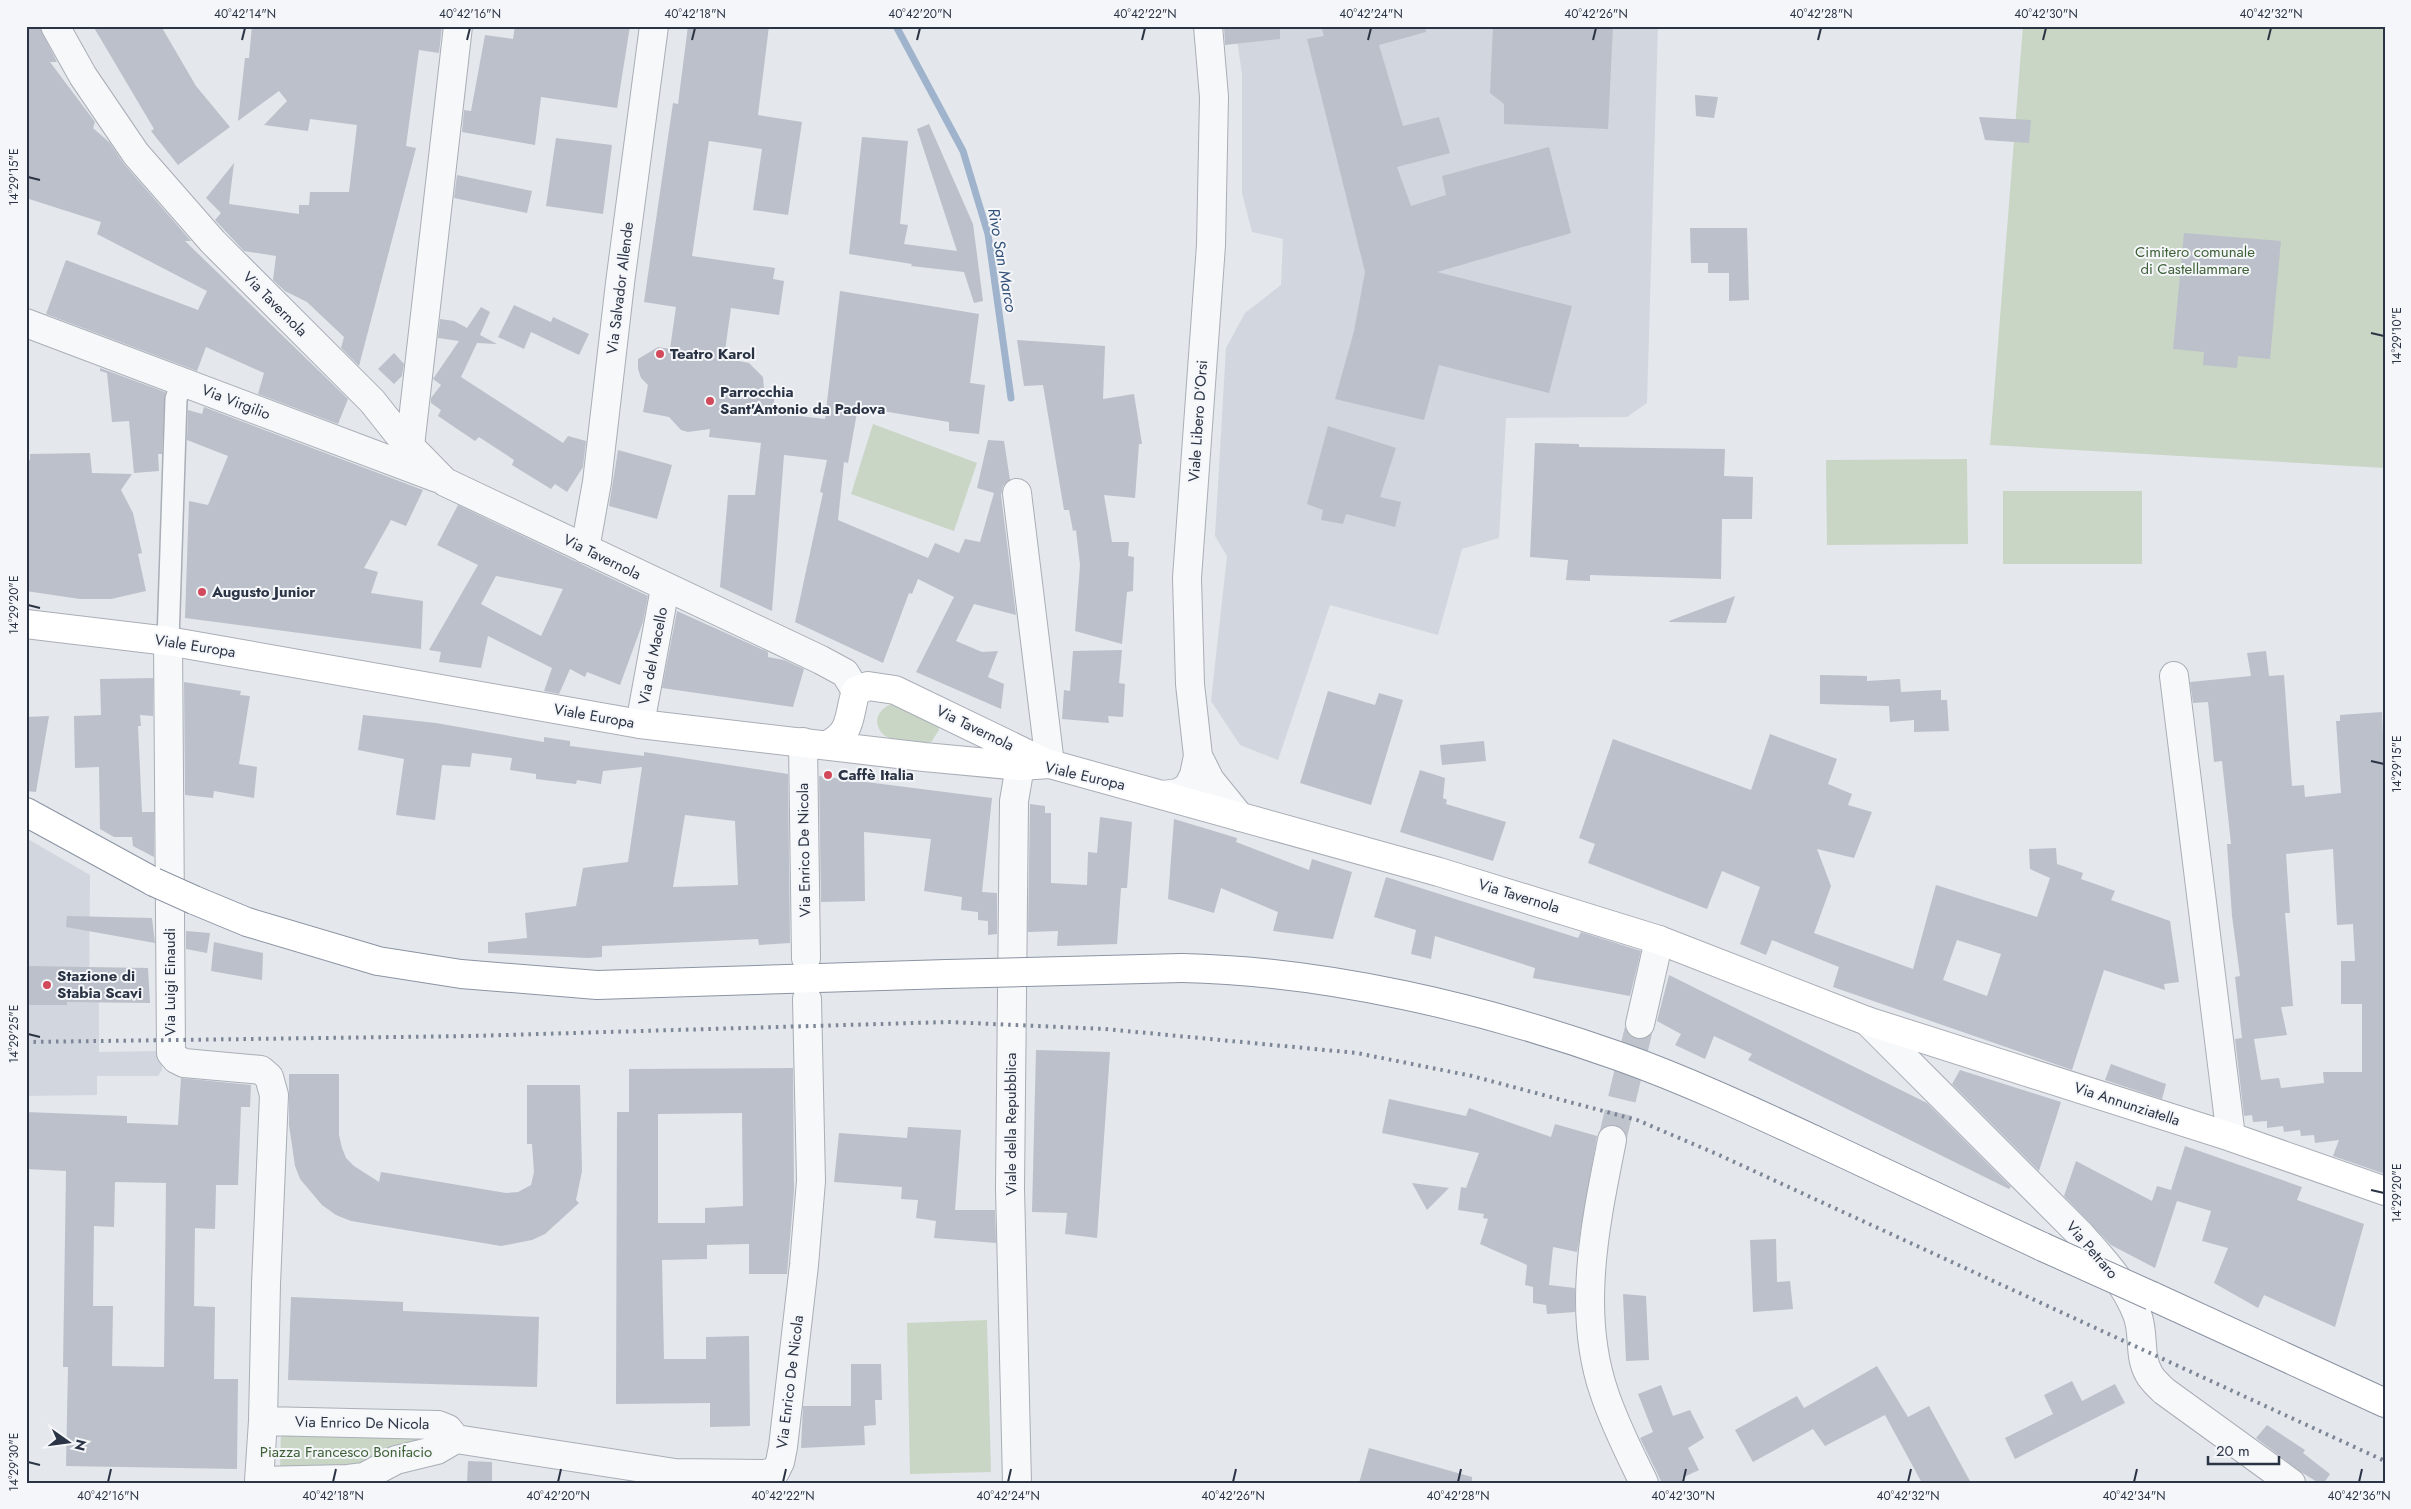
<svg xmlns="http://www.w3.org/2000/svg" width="2411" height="1509" font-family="Jost,sans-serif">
	<rect width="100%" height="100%" fill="#e4e7ec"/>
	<path fill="#d2d6de" d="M1235 26H1658L1647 403 1627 417 1506 418 1499 538 1462 549 1438 635 1330 605 1278 760 1240 745 1211 701 1227 556 1215 536 1226 348 1245 313 1281 285 1283 239 1252 232 1242 193V74Z
		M26 838 90 875 89 1000H99V1052L162 1051V1070L158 1076H97V1095L26 1096Z"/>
	<path fill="#c9d6c5" d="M2023 26H2385V468L1990 445Z
		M873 424 977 463 954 531 851 494Z
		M1967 459 1968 544 1827 545 1826 460Z
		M2003 491H2142V564H2003Z
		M899 702 937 723 939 730 932 741C921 746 888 742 881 732 870 716 885 704 899 702Z
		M987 1320 991 1472 910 1474 907 1323Z
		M281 1433 437 1436 366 1465 280 1469Z"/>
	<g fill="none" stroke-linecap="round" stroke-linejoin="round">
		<path stroke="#9fb4cc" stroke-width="7" d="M896 26 963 151 988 234 1011 398"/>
	</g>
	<path fill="#bbc0ca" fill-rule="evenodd" d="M26 26H39L57 62H50L95 122 93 128 110 143 124 164 191 241H185L348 399 338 424 258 394 264 373 206 347 197 371 46 314 66 260 198 310 207 291 97 234 101 222 26 198Z
		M93 26H161L196 86 230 127 178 165 151 131 154 129Z
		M252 26H442L439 53 419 50 406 146 416 148 359 366 341 348 344 337 307 302 285 291 273 280 276 256 244 251 215 220 221 213 206 198 234 163 229 204 299 214V205H309L310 192H349L357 125 310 119 308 131 264 125 287 101 279 91 238 121 245 58H249Z
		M515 26H630L617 108 541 97 535 145 462 132 464 110 471 111 485 35 513 39Z
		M688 26H769L758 115 802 122 788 215 753 210 762 149 709 141 692 256 775 268 773 279 784 281 779 315 731 308 724 358 749 363 763 377 764 389 775 390 773 413 825 419 840 291 979 314 970 383 985 385 979 434 949 431V422L858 407 848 463 844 462 838 520 928 558 935 543 959 553 965 539 980 542 994 493 977 488 988 440 1004 441 1010 480 1003 486 1001 495 1016 615 974 604 956 641 982 652 998 651 988 677 1004 684 1001 709 916 672 954 597 918 579 912 594 909 593 883 663 795 622 823 493 820 492 827 460 784 455 772 611 720 587 728 495H755L761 443 709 437 710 429 688 432 681 430 669 417 643 412 648 385 641 378 638 369V359L658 347 670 349 676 307 644 302 673 103 678 104Z
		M1224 26H1280V39L1225 45Z
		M1321 26H1425L1426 32 1379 45 1403 126 1439 117 1450 153 1397 167 1411 206 1446 195 1442 176 1549 147 1571 233 1437 272 1572 306 1549 393 1439 365 1424 420 1335 399 1354 331 1365 272 1307 39 1324 36Z
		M1493 26H1613L1608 129 1504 124V104L1490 93Z
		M1695 95 1718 97 1714 118 1696 116Z
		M1979 117 2031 120 2029 143 1985 140Z
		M929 124 973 224 983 301 974 303 964 272 911 266 912 264 849 254 862 137 908 141 900 224 908 225 904 244 957 251 917 129Z
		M556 138 612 145 603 214 546 206Z
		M457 175 532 191 527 213 454 198Z
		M1690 228H1747L1749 300 1729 301V273H1708V263H1691Z
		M2184 233 2281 241 2270 359 2238 356 2237 368 2203 365 2204 352 2173 349Z
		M514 305 551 322 553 317 589 334 579 355 531 332 524 349 498 337Z
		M481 307 490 312 480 335 497 344 477 343 461 377 563 443 568 436 586 441 583 467 567 492 555 484 551 489 512 465 514 460 479 437 475 441 438 416 441 410 431 403V398L441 385 433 379 459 341 438 338 440 319 454 321 467 328Z
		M1017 340 1105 346 1103 399 1134 394 1142 444H1139L1135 498 1104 495 1112 542H1129L1128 556 1134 557 1133 591 1127 592 1122 644 1075 631 1080 565 1076 530 1073 531 1069 510H1064L1043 385 1024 386Z
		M394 353 404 364 402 376 394 384 378 369Z
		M100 368 165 392 162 454H158L159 471 134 473 129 421 112 422 107 373 100 371Z
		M204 407 423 490 406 526 391 520 364 568 378 572 371 593 423 601 421 649 185 618 189 501 208 505 228 456 187 440 188 410 202 414Z
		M1328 426 1396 448 1380 497 1401 502 1395 527 1346 514 1343 524 1321 520 1323 510 1307 504Z
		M1535 443 1579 444V447L1725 449 1724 476 1753 477 1752 519H1722L1721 579 1590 575V581L1566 580 1568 560 1530 557Z
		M618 450 672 465 657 519 609 506Z
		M90 453 92 473 132 474 121 490 133 513 142 553 138 554 146 591 111 599H80L26 591V460H30V454Z
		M458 505 648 596 643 622 620 685 587 672 585 677 570 669 559 694 544 691 552 668 488 636 481 668 439 662 441 652 429 650 478 565 437 545ZM496 576 563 589 541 636 481 604Z
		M1735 596 1726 623 1670 622 1669 621Z
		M677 611 768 652V657L784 660 804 669 793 707 662 688Z
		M1122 650 1119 683 1125 684 1123 717 1108 716 1109 723 1062 719 1064 690 1070 691 1073 651Z
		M2266 651 2269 676 2284 675 2292 786 2304 785 2305 797 2341 793 2336 721H2340V715L2382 712 2385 781V1174L2333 1156 2339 1140 2315 1143 2314 1135 2301 1136 2300 1130 2284 1132 2283 1126 2267 1128V1121L2253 1122 2252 1115 2244 1116 2235 1039 2242 1038 2235 977 2240 976 2232 916 2227 844H2231L2222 761 2214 762 2208 702 2193 703 2190 682 2251 676 2247 653ZM2333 849 2337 925 2353 924 2355 961H2341V1004H2362V1072H2323L2324 1083 2281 1088 2279 1078 2261 1080 2254 1039 2287 1035 2281 1007 2293 1006 2285 913H2290L2286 854Z
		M1820 675 1867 676V681L1900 679 1901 692 1941 690V700H1947L1949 731 1914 732V720L1890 722 1889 706 1820 704Z
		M153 678V716L140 715 141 726H138L142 812H154V857L133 846 132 837H114L100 829 99 767 75 768 74 716 101 715 100 679Z
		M184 682 241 691 240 695 250 696 239 764 257 767 254 798 214 791 213 798 185 795Z
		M1328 691 1375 705 1379 693 1403 700 1371 805 1300 783Z
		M363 715 436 723 544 742V737L570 741V746L644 756V752L788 774 790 943 759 945 758 939 602 946V957L588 958 488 953V942L527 938 525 913 576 906 583 868 628 862 642 767 603 771 601 784 577 780 576 784 536 779V774L510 770 512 758 472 753 470 767 442 765 435 820 396 815 404 759 358 750ZM685 815 735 821 738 885 673 887Z
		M49 716 36 792 26 791V717Z
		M1770 734 1837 759 1828 784 1852 794 1848 805 1872 812 1854 858 1817 849 1831 886 1814 933 1913 969 1936 885 2037 917 2050 878 2030 869 2029 849 2056 848 2057 864 2083 873 2081 879 2115 891 2111 900 2170 921 2179 982 2164 984 2165 990 2104 970 2072 1070 1833 987 1839 967 1772 940 1766 955 1740 944 1760 887 1722 871 1707 909 1588 863 1595 844 1579 838 1613 739 1751 790ZM1957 940 2001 954 1987 996 1943 980Z
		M1484 741 1486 761 1442 765 1440 745Z
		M1420 770 1445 778 1443 798 1447 800 1446 804 1506 822 1493 861 1400 832Z
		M819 776 992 798 982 892 997 893V934L988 935V921L978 920V912L961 910 962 897 924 891 931 839 864 832 865 901 821 902Z
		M1030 804 1045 806V813H1051V883L1087 885 1088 852 1097 853 1100 817 1132 822 1127 888H1121L1117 944 1057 946 1058 931 1028 932Z
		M1174 819 1237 838 1236 842 1309 870 1312 859 1352 872 1333 939 1273 931 1278 912 1221 888 1214 913 1168 899Z
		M1386 877 1578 938 1581 932 1641 951 1630 996 1533 978 1535 968 1435 936 1431 959 1411 954 1416 930 1374 917Z
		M67 916 152 918 155 943 66 927Z
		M186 931 210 933 207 953 186 949Z
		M214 942 263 953 262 980 211 971Z
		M26 966 148 968 150 1003 67 1002V1005H26Z
		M1669 975 1927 1103 2011 1187 2009 1189 1748 1060 1752 1054 1714 1036 1705 1059 1675 1045 1681 1034 1657 1021Z
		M1036 1050 1110 1052 1097 1238 1065 1234 1067 1213 1032 1212Z
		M2111 1064 2166 1084 2162 1099 2105 1080Z
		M793 1068 794 1191 787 1274H749V1244L707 1245V1259L662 1260 664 1359H706V1337L749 1336 750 1426 710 1427V1403L616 1404 617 1112H629V1069ZM742 1113 743 1206 705 1208V1223H658V1114Z
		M1960 1070 2061 1102 2039 1171 1952 1084Z
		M289 1074H339V1135L342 1148 346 1158 354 1166 379 1182 381 1172 506 1193 518 1192 531 1185 534 1172 532 1144H527V1085H580L582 1171 576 1200 579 1203 545 1234 532 1240 501 1246 351 1221 336 1215 322 1205 300 1179 295 1166 289 1125Z
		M181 1078 251 1085 250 1107H241L238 1185H216L215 1229 195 1228 194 1306 215 1307 214 1379H238L237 1469 66 1466 68 1367H63L66 1171 26 1169V1112L127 1116V1123L178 1125ZM115 1182 166 1183 164 1367 112 1366 113 1306H93L94 1226 114 1227Z
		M1389 1099 1466 1116 1469 1108 1551 1137 1555 1124 1597 1136 1577 1252 1553 1247 1549 1285 1575 1288V1312L1547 1314 1546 1305 1533 1303V1287L1525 1285 1527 1265 1480 1244 1488 1219 1483 1218 1484 1214 1458 1210 1461 1187 1466 1188 1479 1153 1382 1133Z
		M908 1127 961 1130 955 1210H995L996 1243 934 1238 936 1221 916 1218 918 1200 901 1199 902 1187 834 1182 839 1133 907 1138Z
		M2185 1146 2302 1187 2297 1200 2364 1224 2335 1327 2264 1295 2258 1308 2214 1283 2228 1248 2202 1241 2211 1211 2177 1201 2155 1268 2111 1245 2064 1196 2076 1161 2152 1201 2157 1186 2171 1190Z
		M1412 1183 1449 1188 1427 1210Z
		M1776 1239 1777 1282 1790 1281 1793 1309 1753 1312 1750 1240Z
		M1623 1294 1646 1296 1649 1360 1626 1361Z
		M291 1297 403 1302V1311L539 1317 537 1387 288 1380Z
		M851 1364H881L882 1400H875L876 1425 864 1426 865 1445 801 1448 803 1406H851Z
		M1877 1366 1908 1417 1929 1406 1971 1483H1922L1885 1415 1825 1446 1813 1429 1753 1462 1735 1430 1797 1396 1804 1408Z
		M2072 1381 2082 1401 2115 1384 2125 1403 2015 1459 2005 1438 2053 1414 2044 1395Z
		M1661 1385 1673 1416 1690 1410 1704 1438 1688 1448 1699 1470 1682 1478 1683 1483H1662L1640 1438 1653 1432 1638 1394Z
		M2267 1425 2305 1450 2303 1453 2330 1474 2324 1483H2319L2301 1472 2256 1438Z
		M1369 1448 1472 1477V1483H1359Z
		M468 1461 492 1462V1483H467Z"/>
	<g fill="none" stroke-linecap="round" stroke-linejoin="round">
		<path stroke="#bfc3cb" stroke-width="28" stroke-dasharray="28 14" stroke-linecap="butt" d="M1612 1140 1640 1024"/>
		<g stroke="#a9aeb7" stroke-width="24">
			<path id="pedestrian" d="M168 641 176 399 182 382"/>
		</g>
		<g stroke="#a9aeb7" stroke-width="30">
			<path id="minor" d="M55 26 83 76 136 154 213 242 372 401 399 435 445 482 821 660 845 673 856 691
				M26 323 437 478
				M410 446 458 26
				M1017 493 1050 764
				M585 549 597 482 620 283 654 26
				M168 641 171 1053 176 1059 184 1063 261 1070 269 1077 274 1095 266 1284 263 1421 259 1481
				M2174 676 2231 1137
				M640 724 665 588
				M803 742 806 958
				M1640 1024 1659 940
				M1612 1140C1596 1221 1576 1310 1604 1392 1614 1423 1630 1454 1644 1483
				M263 1421 438 1425 448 1429 456 1439
				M259 1481 348 1479 364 1477 396 1460 437 1450 456 1439 675 1473 763 1474 775 1472 780 1462 783 1447 804 1265 811 1181 807 999
				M1017 1483 1010 1188 1014 801 1020 766"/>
		</g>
		<g stroke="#a9aeb7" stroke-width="30">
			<path id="tertiary" d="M1198 756 1210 780 1240 817
				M1163 795 1178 793 1188 787 1194 775 1198 756 1190 684 1187 578 1211 245 1214 97 1208 26
				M1867 1021 2081 1235C2103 1260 2125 1283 2137 1314 2145 1334 2138 1355 2149 1374 2152 1380 2159 1386 2164 1391L2291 1483"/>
		</g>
		<g stroke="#a9aeb7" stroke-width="30">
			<path id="secondary" d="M26 624 168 641 640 724 924 757 1020 766 1050 764 1439 872 1659 940 1867 1021 2231 1137 2385 1191
				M827 745C853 733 848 715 856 691L868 686 895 690 1042 761"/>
		</g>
		<g stroke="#8b94a3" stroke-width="30">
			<path id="trunk" d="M26 812 154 882
				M194 900 247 922 378 961 461 974 597 985 947 974
				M1182 968C1328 971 1483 1008 1621 1057 1688 1081 1754 1112 1819 1142 1893 1177 1968 1212 2043 1247
				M2152 1296 2385 1403"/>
		</g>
		<use href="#pedestrian" stroke="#f7f8fa" stroke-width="21"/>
		<use href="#minor" stroke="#f7f8fa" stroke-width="28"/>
		<use href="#tertiary" stroke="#f7f8fa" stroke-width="28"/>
		<use href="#secondary" stroke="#fff" stroke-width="28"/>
		<use href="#trunk" stroke="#fff" stroke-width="28"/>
		<path stroke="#7d8696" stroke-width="4" stroke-dasharray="2.5 5" stroke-linecap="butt" d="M26 1042 471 1036 948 1022 1105 1029 1357 1053 1472 1076 1637 1120 1719 1155 2385 1461"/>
		<g stroke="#8b94a3" stroke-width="30" stroke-linecap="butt">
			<path id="trunk-bridge" d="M154 882 194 900
				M947 974 1182 968
				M2043 1247 2152 1296"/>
		</g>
		<use href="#trunk-bridge" stroke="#fff" stroke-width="28"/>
	</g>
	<path fill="none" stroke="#2b3445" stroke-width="2" d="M242 40 245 28M467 40 470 28M692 40 695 28M917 40 920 28M1142 40 1145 28M1368 40 1371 28M1593 40 1596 28M1818 40 1821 28M2043 40 2046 28M2268 40 2271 28M28 177 40 180M2371 333 2384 336M28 605 40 608M2371 761 2384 764M28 1034 40 1037M2371 1190 2384 1193M28 1462 40 1465M108 1482 111 1469M333 1482 336 1469M558 1482 561 1469M783 1482 786 1469M1008 1482 1011 1469M1233 1482 1236 1469M1458 1482 1461 1469M1683 1482 1686 1469M1908 1482 1911 1469M2134 1482 2137 1469M2359 1482 2362 1469"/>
	<g fill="#d1495b" stroke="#f4f6f9" stroke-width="2">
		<circle cx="660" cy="354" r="5"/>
		<circle cx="710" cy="401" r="5"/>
		<circle cx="202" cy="592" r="5"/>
		<circle cx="828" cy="775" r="5"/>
		<circle cx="47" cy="985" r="5"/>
	</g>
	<g text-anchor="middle" stroke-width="4" stroke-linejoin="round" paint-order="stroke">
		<g font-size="15" fill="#3f6138" stroke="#f4f6f9">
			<text x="2195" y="257">Cimitero comunale<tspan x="2195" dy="17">di Castellammare</tspan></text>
			<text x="346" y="1457">Piazza Francesco Bonifacio</text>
		</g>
		<g font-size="15" fill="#2b3445" stroke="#f4f6f9">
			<text transform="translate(620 288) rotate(-83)" y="5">Via Salvador Allende</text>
			<text transform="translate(275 304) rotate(45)" y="5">Via Tavernola</text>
			<text transform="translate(236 402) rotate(21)" y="5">Via Virgilio</text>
			<text transform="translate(1198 421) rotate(-86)" y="5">Viale Libero D'Orsi</text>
			<text transform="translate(602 557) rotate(26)" y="5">Via Tavernola</text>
			<text transform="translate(195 646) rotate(9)" y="5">Viale Europa</text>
			<text transform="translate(653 656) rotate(-79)" y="5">Via del Macello</text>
			<text transform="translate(594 716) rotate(10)" y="5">Viale Europa</text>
			<text transform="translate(975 728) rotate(26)" y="5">Via Tavernola</text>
			<text transform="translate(1085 776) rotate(13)" y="5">Viale Europa</text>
			<text transform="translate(804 850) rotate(-91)" y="5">Via Enrico De Nicola</text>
			<text transform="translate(1519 896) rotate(17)" y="5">Via Tavernola</text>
			<text transform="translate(170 982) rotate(-90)" y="5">Via Luigi Einaudi</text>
			<text transform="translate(2127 1104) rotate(18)" y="5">Via Annunziatella</text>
			<text transform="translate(1011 1124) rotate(-90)" y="5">Viale della Repubblica</text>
			<text transform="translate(2092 1250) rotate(49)" y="5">Via Petraro</text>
			<text transform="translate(790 1382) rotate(-83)" y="5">Via Enrico De Nicola</text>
			<text transform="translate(362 1423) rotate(1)" y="5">Via Enrico De Nicola</text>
		</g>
		<g font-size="15" font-weight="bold" fill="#2b3445" stroke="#f4f6f9" text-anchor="start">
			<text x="670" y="359">Teatro Karol</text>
			<text x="720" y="397">Parrocchia<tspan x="720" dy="17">Sant'Antonio da Padova</tspan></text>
			<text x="212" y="597">Augusto Junior</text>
			<text x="838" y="780">Caffè Italia</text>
			<text x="57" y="981">Stazione di<tspan x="57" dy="17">Stabia Scavi</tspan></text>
		</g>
		<g font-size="16" font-style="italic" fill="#34527a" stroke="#f4f6f9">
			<text transform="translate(1003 260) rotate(80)" y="6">Rivo San Marco</text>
		</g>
	</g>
	<rect width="2411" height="1509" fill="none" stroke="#f4f6f9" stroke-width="55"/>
	<g transform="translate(68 1442) rotate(104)" stroke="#f4f6f9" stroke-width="4" paint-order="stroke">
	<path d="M0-4L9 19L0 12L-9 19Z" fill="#2b3445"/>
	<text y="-8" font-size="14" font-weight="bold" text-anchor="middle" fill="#2b3445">N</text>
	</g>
	<path d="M2208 1456v8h71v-8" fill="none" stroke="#2b3445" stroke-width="2.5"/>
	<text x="2216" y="1456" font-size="15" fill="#2b3445" stroke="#f4f6f9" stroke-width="4" paint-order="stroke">20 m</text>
	<rect x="28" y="28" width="2356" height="1454" fill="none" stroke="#2b3445" stroke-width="2"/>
	<g font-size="12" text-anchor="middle" fill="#2b3445">
		<text x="245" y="18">40°42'14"N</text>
		<text x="470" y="18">40°42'16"N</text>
		<text x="695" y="18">40°42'18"N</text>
		<text x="920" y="18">40°42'20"N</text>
		<text x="1145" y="18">40°42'22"N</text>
		<text x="1371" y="18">40°42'24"N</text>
		<text x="1596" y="18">40°42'26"N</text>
		<text x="1821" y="18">40°42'28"N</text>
		<text x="2046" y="18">40°42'30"N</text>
		<text x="2271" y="18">40°42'32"N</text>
		<text transform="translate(14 177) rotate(-90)" y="4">14°29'15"E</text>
		<text transform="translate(2397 336) rotate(-90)" y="4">14°29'10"E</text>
		<text transform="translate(14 605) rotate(-90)" y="4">14°29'20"E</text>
		<text transform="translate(2397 764) rotate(-90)" y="4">14°29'15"E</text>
		<text transform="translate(14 1034) rotate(-90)" y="4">14°29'25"E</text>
		<text transform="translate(2397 1193) rotate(-90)" y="4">14°29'20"E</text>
		<text transform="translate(14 1462) rotate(-90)" y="4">14°29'30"E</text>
		<text x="108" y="1500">40°42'16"N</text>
		<text x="333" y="1500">40°42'18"N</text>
		<text x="558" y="1500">40°42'20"N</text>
		<text x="783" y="1500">40°42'22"N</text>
		<text x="1008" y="1500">40°42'24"N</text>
		<text x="1233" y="1500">40°42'26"N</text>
		<text x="1458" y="1500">40°42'28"N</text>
		<text x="1683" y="1500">40°42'30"N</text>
		<text x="1908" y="1500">40°42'32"N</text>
		<text x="2134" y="1500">40°42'34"N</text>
		<text x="2359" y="1500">40°42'36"N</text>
	</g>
</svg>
